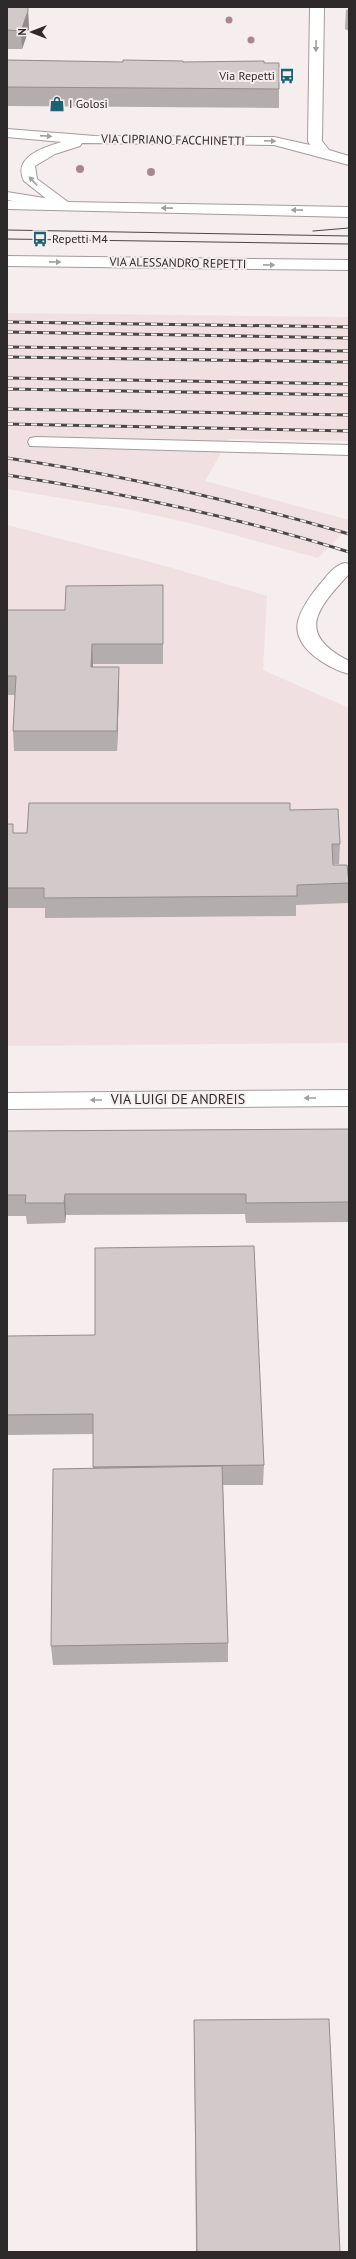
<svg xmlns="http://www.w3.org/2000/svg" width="356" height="2259" font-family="'PT Sans',sans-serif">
	<rect width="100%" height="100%" fill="#f5edee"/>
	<path fill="#f1e0e2" d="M7 313 349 317V441L229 439 205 481 349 520V527L318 558 194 524 126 509 7 489Z
		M7 525 169 567 267 596 263 670 349 708V1043L7 1046Z"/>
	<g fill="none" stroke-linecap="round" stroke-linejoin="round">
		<g stroke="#a39b9c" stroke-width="2">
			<path id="lane" d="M36 437 349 445V455L30 446 28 442 30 438Z"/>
		</g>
		<g stroke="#a39b9c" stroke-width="2">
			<path id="street" d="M310 7H324L322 141 329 150 349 156V165L274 145 82 143 80 146 55 154 35 166 37 179 68 202 70 205 68 208H58L24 181C12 157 44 147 62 142L7 137V129L95 136 274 137 310 145 308 141Z
				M345 563 349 564V574C317 609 295 633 349 661V674C328 668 292 648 298 621 302 607 311 595 320 584 327 576 334 565 345 563Z
				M349 1090V1106L7 1109V1093Z"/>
		</g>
		<g stroke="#a39b9c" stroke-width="2">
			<path id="secondary" d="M7 201 349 207V217L7 209Z
				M7 256 349 260V270L7 266Z"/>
		</g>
		<g stroke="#a39b9c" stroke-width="2">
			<path id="primary" d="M7 192 63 201 68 202 70 205 68 208 63 209 7 200Z"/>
		</g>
		<use href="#lane" fill="#fff" fill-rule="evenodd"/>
		<use href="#street" fill="#fff" fill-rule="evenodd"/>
		<use href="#secondary" fill="#fff" fill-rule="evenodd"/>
		<use href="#primary" fill="#fff" fill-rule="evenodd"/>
		<path stroke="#4c4748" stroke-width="1" d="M7 230 349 236
			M313 231 349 228
			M7 239 349 244"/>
		<g stroke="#4c4748" stroke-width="3">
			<path id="rail" d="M7 322 349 327
				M7 332 349 338
				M7 347 349 351
				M7 357 349 362
				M7 378 349 384
				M7 389 349 395
				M7 409 349 415
				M7 424 349 431
				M7 458C123 475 236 501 349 534
				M7 475C123 493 237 517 349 552"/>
		</g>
		<use href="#rail" stroke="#f5edee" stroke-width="2" stroke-dasharray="6" stroke-linecap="butt"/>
	</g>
	<g fill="#aa868e">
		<circle cx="229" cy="20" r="3.5"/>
		<circle cx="251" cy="40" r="3.5"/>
		<circle cx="80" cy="169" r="4"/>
		<circle cx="151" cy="172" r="4"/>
	</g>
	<path fill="#b4adae" d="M7 7H28V9L29 29 22 49H7Z
		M349 9V31L345 29 346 10Z
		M7 60 123 62 264 63 279 89V108L7 106Z
		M163 585V664H93V667L119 687 117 751H14L13 731 15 695H7V610H65Z
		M290 810 340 844 339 864H333V865L349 879 348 903 296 905V916L45 918V908H7V824L14 833H27Z
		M349 1129V1222L246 1223 245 1214 66 1215 65 1223 27 1224 26 1216H7V1131Z
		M7 1336 264 1465 263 1485H223L228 1643V1662L53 1665 51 1646 93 1468V1434L7 1435Z
		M194 2020 340 2252H196Z"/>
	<path fill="#928d8d" d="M28 11 29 29 22 49 21 31Z
		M92 644 93 664 92 686 91 667Z
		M119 667V687L117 751V731Z
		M65 1194 66 1215 65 1223 64 1203Z"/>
	<path fill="#d1c9ca" stroke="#928d8d" d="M7 7H28V11L21 31 7 30Z
		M7 60 123 62V60L183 61V62L264 61V63H279V89L7 87Z
		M163 585V644H92L91 667H119L117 731H13L16 676H7V610H65L66 586Z
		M29 803H290V810L338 809 340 844H332L333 865H347L349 883 297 885V896L44 898V888H7V824H13V833H27Z
		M349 1129V1202L246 1203V1194H65L64 1203H25L26 1195H7V1131Z
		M254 1246 264 1465 93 1467V1414L7 1415V1336L95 1335V1248Z
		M222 1466 228 1643 51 1646 53 1469Z
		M329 2019 340 2252H197L194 2020Z"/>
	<defs><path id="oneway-solid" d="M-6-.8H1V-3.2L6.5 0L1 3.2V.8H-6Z"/></defs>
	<g fill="#a19fa0">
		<use href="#oneway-solid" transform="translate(316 46) rotate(91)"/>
		<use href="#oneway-solid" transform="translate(46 136) rotate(4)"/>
		<use href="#oneway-solid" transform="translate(270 141) rotate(2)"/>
		<use href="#oneway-solid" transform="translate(33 181) rotate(-133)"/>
		<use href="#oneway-solid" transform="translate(167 208) rotate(-179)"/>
		<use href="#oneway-solid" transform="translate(297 210) rotate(-179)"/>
		<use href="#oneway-solid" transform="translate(55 262) rotate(1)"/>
		<use href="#oneway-solid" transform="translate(269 265) rotate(1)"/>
		<use href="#oneway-solid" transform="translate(310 1098) rotate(180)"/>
		<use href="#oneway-solid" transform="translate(96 1100) rotate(180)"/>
	</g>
	<defs>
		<g id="bus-bare" transform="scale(1.2)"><path d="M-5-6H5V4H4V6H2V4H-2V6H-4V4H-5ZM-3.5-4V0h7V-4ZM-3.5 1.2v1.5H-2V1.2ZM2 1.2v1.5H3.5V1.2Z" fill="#1d6273" stroke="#f5edee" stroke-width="2.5" paint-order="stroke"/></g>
		<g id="shop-bare" transform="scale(1.2)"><path d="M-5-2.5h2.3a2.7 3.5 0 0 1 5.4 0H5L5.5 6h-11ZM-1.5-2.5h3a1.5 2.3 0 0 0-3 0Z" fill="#1d6273" stroke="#f5edee" stroke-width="2.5" paint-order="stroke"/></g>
	</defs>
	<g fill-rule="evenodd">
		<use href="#bus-bare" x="287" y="76"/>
		<use href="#shop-bare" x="57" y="104"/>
		<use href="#bus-bare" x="40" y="239"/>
	</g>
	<g text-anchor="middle" stroke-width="4" stroke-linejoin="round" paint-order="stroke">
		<g font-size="12" fill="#2e2a2b" stroke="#f5edee" text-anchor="start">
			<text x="275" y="80" text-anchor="end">Via Repetti</text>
			<text x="69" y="108">I Golosi</text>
			<text x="52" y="243">Repetti M4</text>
		</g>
		<g font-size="12" fill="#2e2a2b" stroke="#f5edee">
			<text transform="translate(173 140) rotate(1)" y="4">VIA CIPRIANO FACCHINETTI</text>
			<text transform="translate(178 263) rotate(1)" y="4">VIA ALESSANDRO REPETTI</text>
		</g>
		<g font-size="14" fill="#2e2a2b" stroke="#f5edee">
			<text x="178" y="1104">VIA LUIGI DE ANDREIS</text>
		</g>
	</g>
	<rect width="356" height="2259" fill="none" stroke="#2e2a2b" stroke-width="16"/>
	<g transform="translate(32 32) rotate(270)" stroke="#f5edee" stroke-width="3" paint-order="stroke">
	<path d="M0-3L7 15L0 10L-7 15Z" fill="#2e2a2b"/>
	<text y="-6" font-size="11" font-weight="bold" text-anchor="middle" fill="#2e2a2b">N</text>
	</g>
</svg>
